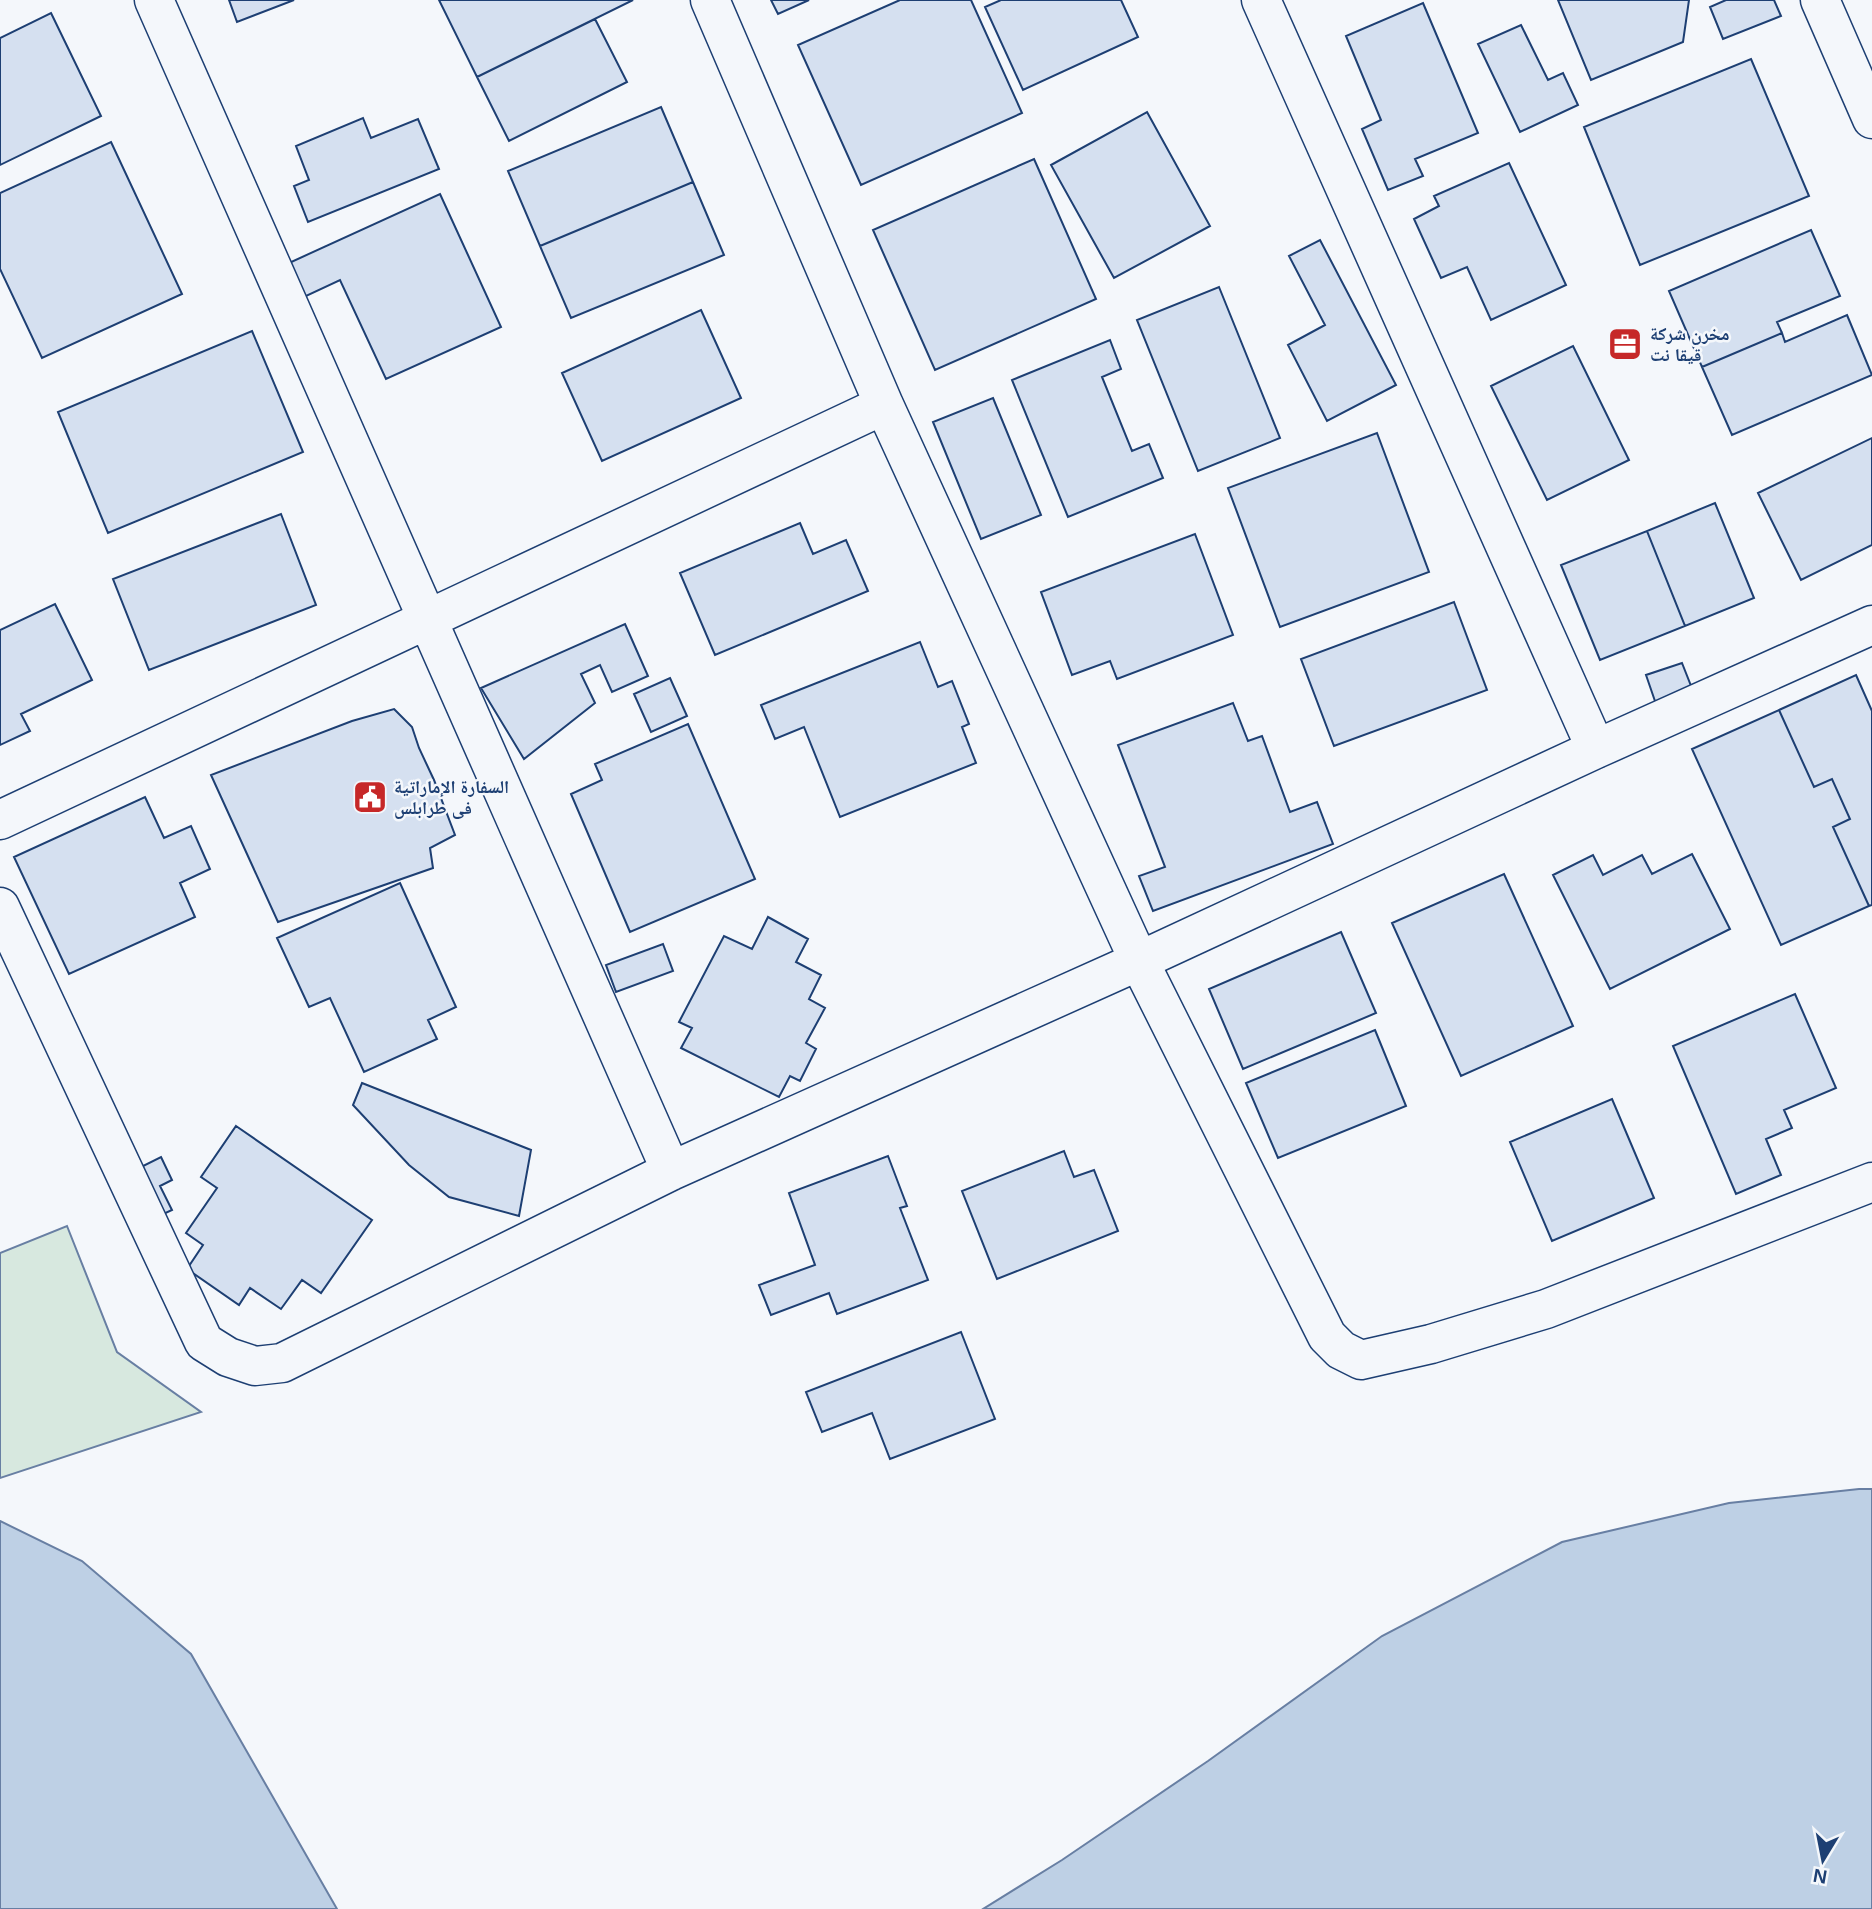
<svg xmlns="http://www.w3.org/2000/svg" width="1872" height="1909" font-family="Arial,'Noto Naskh Arabic',sans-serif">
	<rect width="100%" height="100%" fill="#f4f7fb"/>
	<path fill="#d7e8df" stroke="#687fa3" stroke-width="2" d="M67 1226 117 1352 201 1412 0 1478V1253Z"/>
	<path fill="#bed0e5" stroke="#687fa3" stroke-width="2" d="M1859 1489H1872V1909H983L1062 1860 1208 1761 1382 1636 1562 1542 1729 1503Z
		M0 1521 82 1561 191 1654 337 1909H0Z"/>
	<path fill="#d5e0f0" stroke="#1d3f73" stroke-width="2" d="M229 0H294L237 22Z
		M439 0H633L477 77Z
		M771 0H809L778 14Z
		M900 0H971L1022 113 861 185 798 45Z
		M1001 0H1121L1138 37 1023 90 985 7Z
		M1558 0H1689L1683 42 1591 80Z
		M1726 0H1774L1781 16 1723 39 1710 7Z
		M1423 3 1478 133 1415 159 1423 176 1388 190 1362 129 1381 120 1346 36Z
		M51 13 101 116 0 165V38Z
		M595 19 627 82 509 141 477 77Z
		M1521 25 1548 80 1563 73 1578 105 1520 132 1478 44Z
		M1751 59 1809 196 1640 265 1584 127Z
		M661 107 693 182 540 246 508 171Z
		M1147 112 1210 226 1114 278 1051 165Z
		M363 118 371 138 418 119 439 169 308 222 294 186 309 180 296 146Z
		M111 142 182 294 42 358 0 269V193Z
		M1034 159 1096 299 935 370 873 230Z
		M1509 163 1566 285 1491 320 1467 267 1441 278 1414 219 1439 206 1434 196Z
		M693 182 724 255 571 318 540 246Z
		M440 194 501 327 386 379 340 280 304 297 289 263Z
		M1811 230 1840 296 1777 322 1782 333 1702 367 1669 291Z
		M1320 240 1396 385 1327 421 1288 345 1325 325 1289 256Z
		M1219 287 1280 438 1198 471 1137 320Z
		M701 310 741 398 602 461 562 373Z
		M1847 315 1872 375 1732 435 1702 367 1782 333 1785 342Z
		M252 331 303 452 108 533 58 412Z
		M1110 340 1121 369 1102 377 1132 451 1149 444 1163 478 1068 517 1012 380Z
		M1573 346 1629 460 1547 500 1491 386Z
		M993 398 1041 515 981 539 933 422Z
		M1377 433 1429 572 1280 627 1228 488Z
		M1872 438V545L1801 580 1758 493Z
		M1715 503 1754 598 1685 626 1647 531Z
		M281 514 316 605 149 670 113 579Z
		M800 523 813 554 846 540 868 591 715 655 680 573Z
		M1647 531 1685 626 1600 660 1561 565Z
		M1195 534 1233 635 1117 679 1110 661 1072 675 1041 592Z
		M1454 602 1487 690 1334 746 1301 659Z
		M55 604 92 680 21 714 30 731 0 745V630Z
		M625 624 648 676 612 692 600 665 581 674 595 703 524 759 481 688Z
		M920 642 938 687 952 681 969 724 962 727 976 763 840 817 804 727 775 739 761 705Z
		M1682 663 1693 691 1656 704 1646 675Z
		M1856 675 1872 711V905L1869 906 1833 827 1850 819 1832 779 1814 787 1779 710Z
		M670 678 687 716 651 732 634 694Z
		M1233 703 1248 741 1262 736 1290 812 1317 802 1333 844 1153 911 1139 876 1165 867 1118 745Z
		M394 709 412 727 419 748 434 780 455 835 430 848 433 868 278 922 211 775 352 721Z
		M1779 710 1814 787 1832 779 1850 819 1833 827 1869 906 1781 945 1692 749Z
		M688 724 755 879 630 932 571 794 602 780 595 764Z
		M145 797 164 838 191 826 210 869 180 883 195 917 69 974 14 857Z
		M1692 854 1730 929 1610 989 1553 875 1593 855 1603 875 1642 855 1652 874Z
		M1504 874 1573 1026 1461 1076 1392 923Z
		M400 883 456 1007 428 1020 437 1039 364 1072 330 998 309 1007 277 938Z
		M768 917 808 939 796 962 821 975 809 999 825 1008 806 1043 816 1049 800 1081 790 1076 779 1097 681 1048 692 1028 679 1022 724 936 752 949Z
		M1341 932 1376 1013 1243 1069 1209 989Z
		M663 944 673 971 616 992 606 965Z
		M1795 994 1836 1088 1784 1110 1792 1128 1766 1139 1781 1175 1736 1194 1673 1046Z
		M1375 1030 1406 1106 1278 1158 1246 1083Z
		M362 1083 531 1150 519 1216 449 1197 409 1165 353 1105Z
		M1612 1099 1654 1198 1552 1241 1510 1142Z
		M236 1126 372 1220 321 1293 302 1280 281 1309 250 1288 239 1305 187 1269 203 1245 186 1233 217 1188 201 1177Z
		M1064 1151 1074 1177 1094 1170 1118 1231 997 1279 962 1191Z
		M888 1156 907 1206 900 1208 928 1280 837 1314 829 1293 771 1315 759 1285 815 1265 789 1193Z
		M161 1157 172 1180 160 1186 172 1210 157 1217 133 1171Z
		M961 1332 995 1419 890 1459 872 1413 822 1432 806 1392Z"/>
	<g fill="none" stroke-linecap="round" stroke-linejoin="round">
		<g stroke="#1d3f73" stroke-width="41">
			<path id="minor" d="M154 0 671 1171
				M710 0 884 405 1139 961 1327 1336 1341 1350 1361 1360 1431 1344 1546 1309 1872 1182
				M1261 0 1596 749
				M1820 0 1872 119
				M0 820 884 405
				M0 907 204 1342 228 1357 255 1366 282 1363 671 1171 1139 961 1596 749 1872 625"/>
		</g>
		<use href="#minor" stroke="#f4f7fb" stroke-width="38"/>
	</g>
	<defs>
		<g id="office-square" transform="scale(1.75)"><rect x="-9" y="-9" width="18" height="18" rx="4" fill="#c62828" stroke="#f4f7fb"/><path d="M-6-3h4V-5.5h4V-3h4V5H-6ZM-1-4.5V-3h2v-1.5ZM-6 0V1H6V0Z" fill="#fff"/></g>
		<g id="civic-square" transform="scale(1.75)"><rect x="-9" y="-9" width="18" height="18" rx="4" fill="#c62828" stroke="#f4f7fb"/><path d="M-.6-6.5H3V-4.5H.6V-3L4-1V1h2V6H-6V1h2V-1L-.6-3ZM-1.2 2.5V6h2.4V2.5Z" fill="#fff"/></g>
	</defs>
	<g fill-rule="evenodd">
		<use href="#office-square" x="1625" y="344"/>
		<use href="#civic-square" x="370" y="797"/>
	</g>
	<g text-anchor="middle" stroke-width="5" stroke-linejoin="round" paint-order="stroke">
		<g font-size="18" font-weight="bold" fill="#1d3f73" stroke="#f4f7fb" text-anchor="start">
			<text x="1650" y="340">مخرن شركة<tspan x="1650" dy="21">قيقا نت</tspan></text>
			<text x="394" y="793">السفارة الإماراتية<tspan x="394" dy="21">فى طرابلس</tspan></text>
		</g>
	</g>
	<g transform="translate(1823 1860) rotate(190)" stroke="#f4f7fb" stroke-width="5" paint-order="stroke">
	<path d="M0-5L12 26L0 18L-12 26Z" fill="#1d3f73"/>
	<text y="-10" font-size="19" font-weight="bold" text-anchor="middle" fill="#1d3f73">N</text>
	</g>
</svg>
